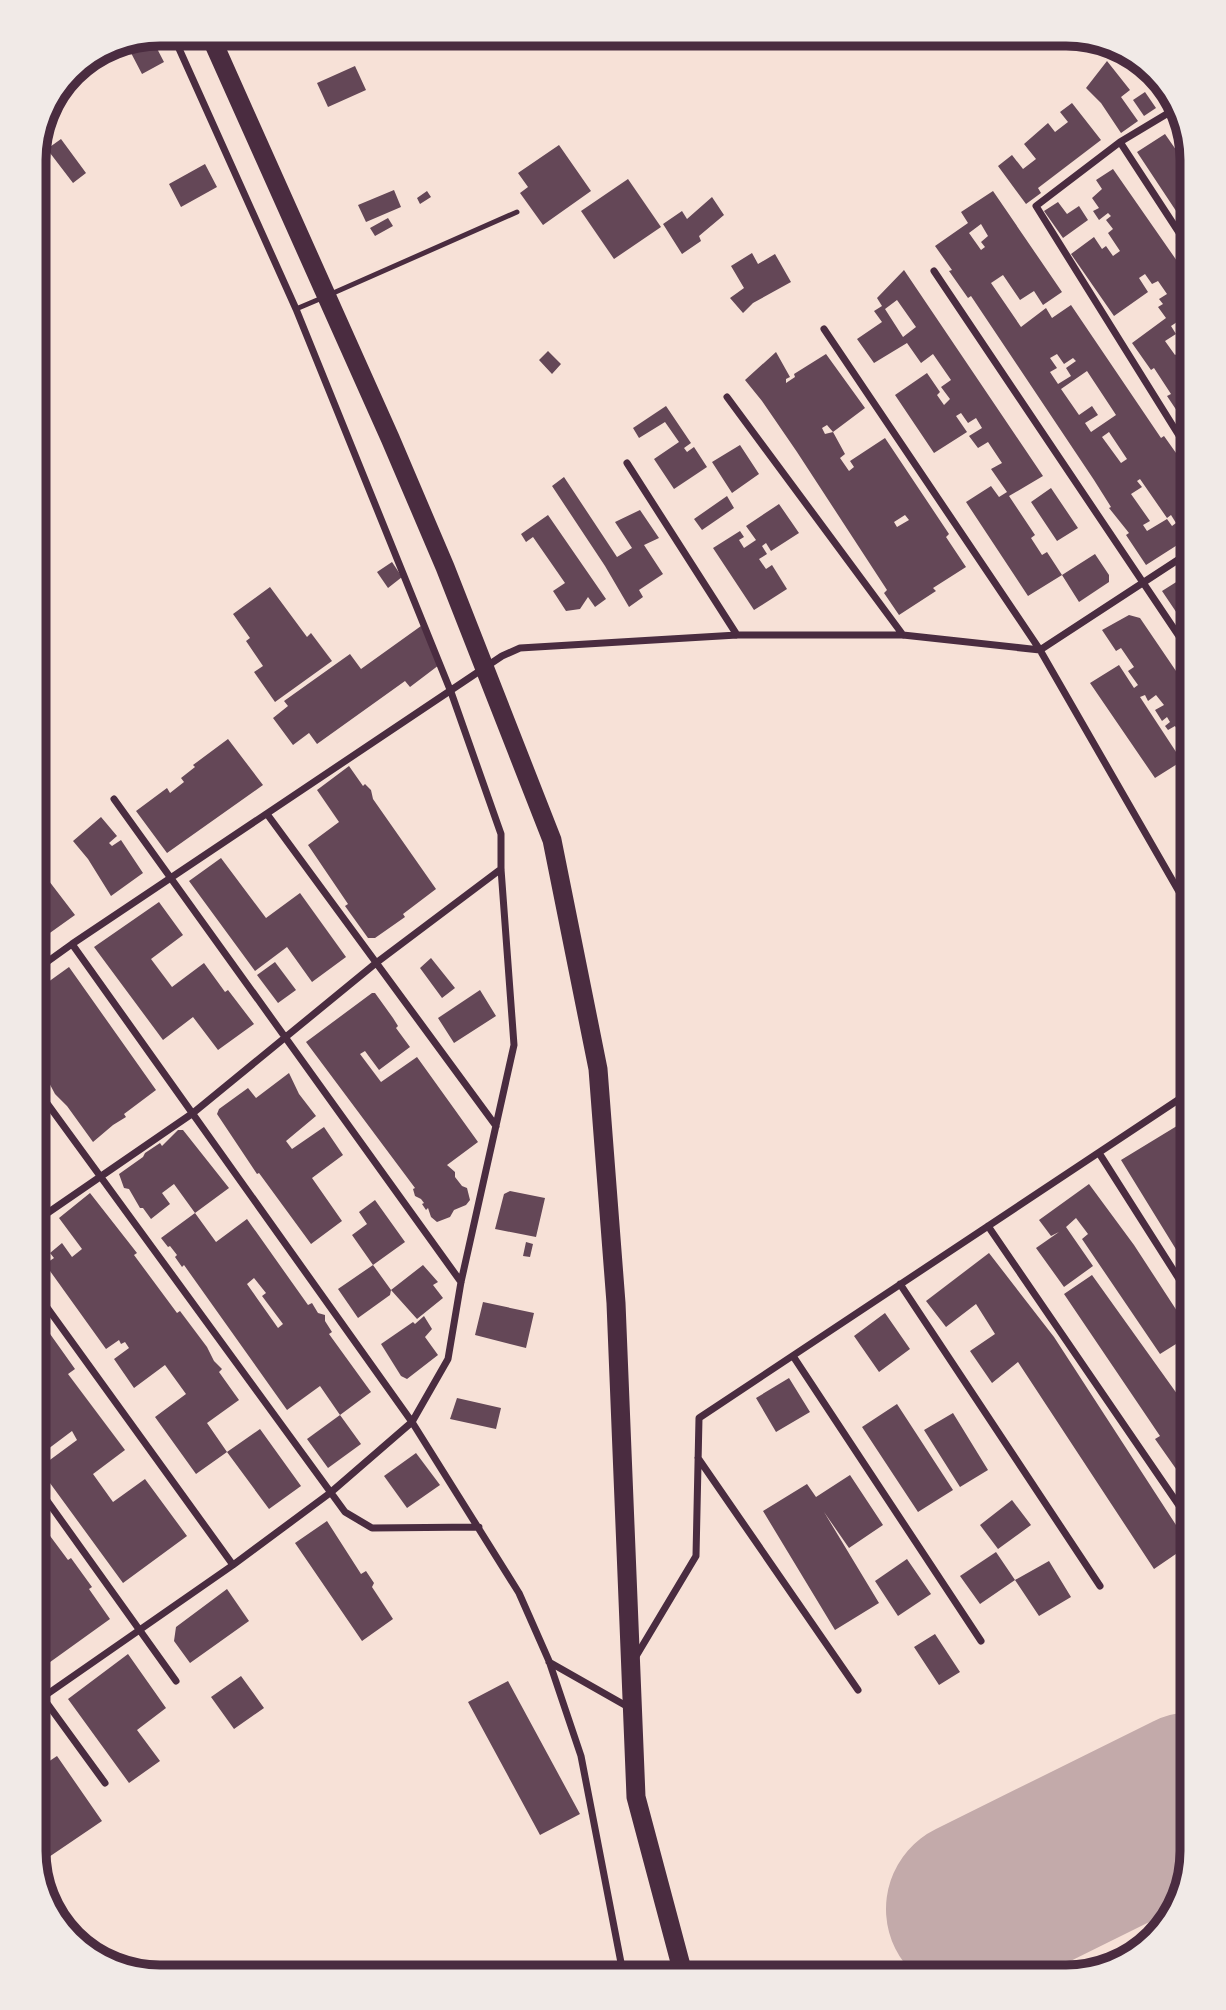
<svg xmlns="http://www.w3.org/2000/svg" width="1226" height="2010" font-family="'Work Sans',sans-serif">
	<rect width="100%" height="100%" fill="#f7e1d7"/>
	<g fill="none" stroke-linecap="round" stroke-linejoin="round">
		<path stroke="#c3aaaa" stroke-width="178" d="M975 1909 1193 1801"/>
	</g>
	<path fill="#644757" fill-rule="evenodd" d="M152 39 164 62 142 74 130 51Z
		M1107 61 1130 90 1121 97 1138 121 1121 133 1101 103 1086 88Z
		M355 66 366 90 328 107 317 83Z
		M1145 92 1156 108 1144 116 1133 100Z
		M1072 103 1101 140 1038 188 1041 193 1026 204 998 166 1012 155 1023 169 1036 159 1024 144 1048 123 1055 132 1068 122 1060 112Z
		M1165 134 1190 170 1186 173 1193 183V217L1184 223 1137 152Z
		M61 139 86 173 73 183 47 149Z
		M559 145 591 191 543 225 520 193 528 187 518 173Z
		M205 164 217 187 181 207 169 184Z
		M1113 169 1193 284V326L1186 316 1171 326 1176 334 1165 341 1175 355 1186 348 1181 341 1193 333V345L1187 349 1193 358V435L1167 396 1171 394 1154 368 1151 370 1132 343 1166 318 1158 307 1163 304 1159 299 1167 294 1158 281 1152 284 1145 274 1139 278 1148 292 1114 316 1071 254 1094 237 1102 249 1106 246 1113 256 1120 251 1108 233 1113 229 1106 220 1111 216 1108 213 1099 220 1093 211 1099 208 1092 198 1102 189 1096 180Z
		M628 179 661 227 614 259 581 211Z
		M394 190 401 207 366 222 358 205Z
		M427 191 431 197 420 204 417 198Z
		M993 191 1062 292 1043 305 1034 291 1020 300 1003 275 991 283 1021 327 1046 308 1052 318 1071 305 1161 438 1164 436 1193 477V530L1181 538 1182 542 1146 565 1126 535 1129 533 1109 508 1111 507 1094 480 971 296 968 298 949 271 952 270 935 246 968 223 961 212ZM981 224 988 236 981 242 985 247 981 250 969 233ZM1057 354 1064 364 1073 358 1076 361 1066 368 1071 376 1058 384 1050 372 1057 368 1050 358ZM1087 371 1116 415 1091 432 1085 423 1098 415 1092 406 1079 415 1061 389ZM1109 432 1127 459 1121 463 1102 437ZM1140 479 1167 518 1171 515 1176 523 1172 526 1167 519 1147 531 1143 525 1150 521 1131 494 1142 487 1137 481Z
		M712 197 724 215 699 236 701 241 682 254 663 224 682 211 687 219Z
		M1058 202 1067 214 1079 206 1088 220 1063 238 1044 211Z
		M388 218 393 226 375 236 370 228Z
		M752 253 758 264 775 254 791 282 753 303 743 313 730 298 744 288 731 266Z
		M904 270 1043 476 1009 496 1035 535 1031 538 1042 555 1047 552 1062 575 1028 596 966 502 991 486 999 497 1007 492 991 469 1002 463 988 442 978 448 969 436 982 428 976 418 968 423 961 413 956 416 967 432 934 453 895 395 927 373 940 392 937 395 944 405 950 399 941 387 951 380 933 354 921 363 907 343 874 363 857 339 882 322 874 311 882 306 877 298ZM897 300 916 327 903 337 885 309Z
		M548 351 561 364 552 374 539 360Z
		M776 352 790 377 786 379V383L795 377 794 374 826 354 865 408 833 432 827 425 822 428 825 434 833 432 845 454 840 458 849 471 854 467 850 461 885 438 949 534 946 537 966 567 933 588 936 591 899 615 884 593 887 590 797 452 762 401 745 380ZM905 515 909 520 897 527 894 522Z
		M666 406 691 443 684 448 687 452 694 447 707 467 674 489 654 459 679 442 665 422 639 438 633 428Z
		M740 445 759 474 732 493 712 462Z
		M564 477 617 557 632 548 615 522 640 510 659 538 644 545 663 574 639 590 643 597 629 607 605 566 552 486Z
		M1051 488 1078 528 1057 541 1031 502Z
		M727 496 734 508 702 530 694 519Z
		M779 504 799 533 771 551 766 543 762 546 767 554 759 559 766 569 772 565 787 589 754 610 713 548 740 531 744 537 739 540 744 548 756 540 746 526Z
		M548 515 606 599 595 607 588 597 580 609 566 611 553 591 565 583 533 537 526 542 521 534Z
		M1095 554 1109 575V582L1079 602 1062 575Z
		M392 562 402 577 388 588 377 572Z
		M1189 574 1193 579V637L1162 591Z
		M270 587 307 637 311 633 332 661 275 702 254 672 263 666 246 641 250 638 233 614Z
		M1129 615 1140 618 1193 696V743L1188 746 1175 726 1168 730 1165 726 1170 722 1167 717 1162 721 1155 710 1164 705 1156 695 1148 701 1145 695 1140 697 1182 761 1155 778 1090 683 1119 665 1134 688 1138 685 1128 671 1134 667 1121 648 1116 651 1102 630Z
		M421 626 439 665 410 687 405 681 317 744 309 733 293 745 273 718 288 706 284 701 350 654 361 669Z
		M228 739 263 785 167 853 136 811 167 788 170 793 184 782 181 778 195 767 193 765Z
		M349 766 363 786 365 784 371 790 373 799 436 889 403 914 405 917 375 938H368L345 906 348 904 308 845 339 822 317 790Z
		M101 817 117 836 109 843 112 846 121 840 143 873 111 896 88 859 73 841Z
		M221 858 266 918 300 893 346 957 312 982 287 947 255 971 189 881Z
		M49 881 75 915 33 945V899Z
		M159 902 183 935 151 959 172 987 204 963 225 992 228 990 254 1024 218 1050 193 1017 163 1040 94 947Z
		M431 958 455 988 442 998 420 968Z
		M275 962 296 990 278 1003 257 975Z
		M69 967 156 1090 124 1114 126 1117 113 1125 93 1142 67 1106 55 1094 46 1077 48 1075 33 1054V985L37 990Z
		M480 990 496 1016 454 1043 438 1018Z
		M372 993H375L393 1018 398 1026 396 1028 410 1047 379 1070 365 1051 360 1054 381 1082 417 1057 478 1142 447 1165 455 1172V1177L462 1186 467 1188 470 1200 466 1205 454 1210 450 1217 437 1222 431 1217 428 1208 426 1210 422 1204 424 1203 421 1199 415 1196 413 1189 415 1188 306 1042Z
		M289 1073 299 1094 316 1116 286 1141 292 1149 324 1127 343 1155 312 1178 342 1221 311 1244 259 1173 257 1174 217 1114 219 1109 248 1088 256 1098Z
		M1190 1118 1193 1122V1277L1121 1160Z
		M178 1130H183L229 1188 195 1213 216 1242 247 1219 308 1305 312 1303 318 1313 325 1315V1321L332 1332 329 1334 371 1392 340 1415 361 1444 328 1468 307 1439 340 1415 320 1386 287 1410 184 1265 182 1267 175 1257 177 1255 170 1246 168 1247 161 1238 195 1213 174 1184 162 1193 170 1204 151 1219 143 1208H140L129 1189 124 1188 119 1174 143 1157 145 1153 160 1143 162 1146ZM254 1278 266 1293 262 1296 283 1324 278 1328 247 1284Z
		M1089 1184 1134 1245 1192 1334 1160 1354 1082 1239 1088 1234 1076 1218 1066 1227 1093 1266 1064 1287 1036 1248 1059 1232 1051 1236 1039 1220Z
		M510 1191 545 1198 536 1237 495 1229 504 1194Z
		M90 1193 137 1253 134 1255 177 1313 180 1311 207 1347 214 1361 222 1369 219 1372 239 1400 207 1423 227 1452 196 1474 155 1417 186 1394 165 1365 134 1388 114 1359 129 1348 125 1342 121 1344 119 1340 106 1349 45 1264 54 1258 50 1253 62 1243 72 1257 82 1249 59 1218Z
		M375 1200 405 1242 373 1265 352 1235 367 1224 359 1212Z
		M526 1242 533 1244 530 1257 523 1256Z
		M989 1253 1054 1337 1189 1545 1154 1569 1018 1362 992 1383 970 1351 995 1334 976 1304 946 1327 926 1301Z
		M373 1265 391 1290 390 1295 358 1318 338 1289Z
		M423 1265 438 1282 433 1285 443 1298 417 1319 391 1290Z
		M1092 1275 1185 1405 1193 1399V1493L1155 1439 1160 1436 1064 1294Z
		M483 1302 534 1313 526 1348 475 1335Z
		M33 1310 75 1369 68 1374 125 1450 93 1474 113 1502 145 1479 187 1536 123 1583 39 1468 77 1440 72 1431 40 1455 39 1468 37 1470 38 1457 33 1451Z
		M885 1313 910 1349 879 1372 854 1336Z
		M424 1316 432 1329 425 1337 438 1355 407 1379 401 1376 381 1344 413 1322 415 1324Z
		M1193 1374V1396L1182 1382Z
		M789 1378 810 1412 776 1432 756 1398Z
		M457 1398 501 1408 496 1429 450 1419Z
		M897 1404 953 1490 918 1512 862 1427Z
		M953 1413 988 1470 960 1487 924 1430Z
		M260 1429 301 1486 269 1509 227 1452Z
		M416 1453 440 1485 407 1508 384 1476Z
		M850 1475 883 1525 849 1548 824 1512 879 1603 835 1630 763 1511 807 1484 816 1497Z
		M1012 1500 1031 1525 998 1549 980 1525Z
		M33 1513 68 1560 71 1558 92 1587 89 1589 110 1619 46 1665 33 1648Z
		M327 1521 361 1574 366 1571 374 1583 372 1587 393 1619 362 1641 295 1543Z
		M996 1552 1015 1580 980 1604 960 1576Z
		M907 1559 931 1594 898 1616 875 1581Z
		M1049 1561 1071 1597 1039 1616 1015 1580Z
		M227 1589 249 1621 190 1663 174 1641 176 1627Z
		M935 1634 960 1672 939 1685 914 1647Z
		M128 1654 166 1708 137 1730 160 1761 129 1783 68 1699Z
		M241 1676 264 1708 234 1729 211 1697Z
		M508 1681 580 1814 540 1835 468 1702Z
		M57 1756 102 1821 43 1861 33 1847V1772Z"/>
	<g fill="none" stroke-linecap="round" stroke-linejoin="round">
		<path stroke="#4a2c40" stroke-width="5" d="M331 294 517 212
			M296 309 322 298"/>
		<path stroke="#4a2c40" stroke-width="7" d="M1180 106 1120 142 1036 206 1193 458
			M1120 142 1193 254
			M934 271 1193 657
			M824 329 1040 650 1193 916
			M727 397 903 635
			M627 463 737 635
			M114 799 461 1282
			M267 814 496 1126
			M72 944 412 1422 519 1593 549 1661 581 1756 623 1973 626 1977
			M33 972 72 944 502 656 520 648 737 635H903L1040 650 1193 550
			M33 1084 345 1512 372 1528 479 1527
			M1099 1153 1193 1301
			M33 1223 193 1113 376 963 501 869
			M988 1226 1193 1526
			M900 1284 1100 1586
			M33 1288 233 1565
			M793 1356 981 1641
			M698 1458 858 1690
			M33 1481 176 1681
			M635 1658 696 1556 699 1418 1193 1090
			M549 1662 630 1708
			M33 1684 105 1783
			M33 1704 233 1565 330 1493 412 1422 448 1359 461 1282 514 1045 501 869V834L451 692 296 309 172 33"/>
		<path stroke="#4a2c40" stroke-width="19" d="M209 33 390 438 445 567 552 840 598 1069 616 1303 636 1797 684 1977"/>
	</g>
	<path d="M0 0H1226V2010H0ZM160 46H1066A114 114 0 0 1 1180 160V1851A114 114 0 0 1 1066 1965H160A114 114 0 0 1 46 1851V160A114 114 0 0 1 160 46Z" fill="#f1eae7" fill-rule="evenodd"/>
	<path fill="none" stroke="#4a2c40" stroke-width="9" d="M160 46H1066A114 114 0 0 1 1180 160V1851A114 114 0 0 1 1066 1965H160A114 114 0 0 1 46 1851V160A114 114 0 0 1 160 46Z"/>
</svg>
